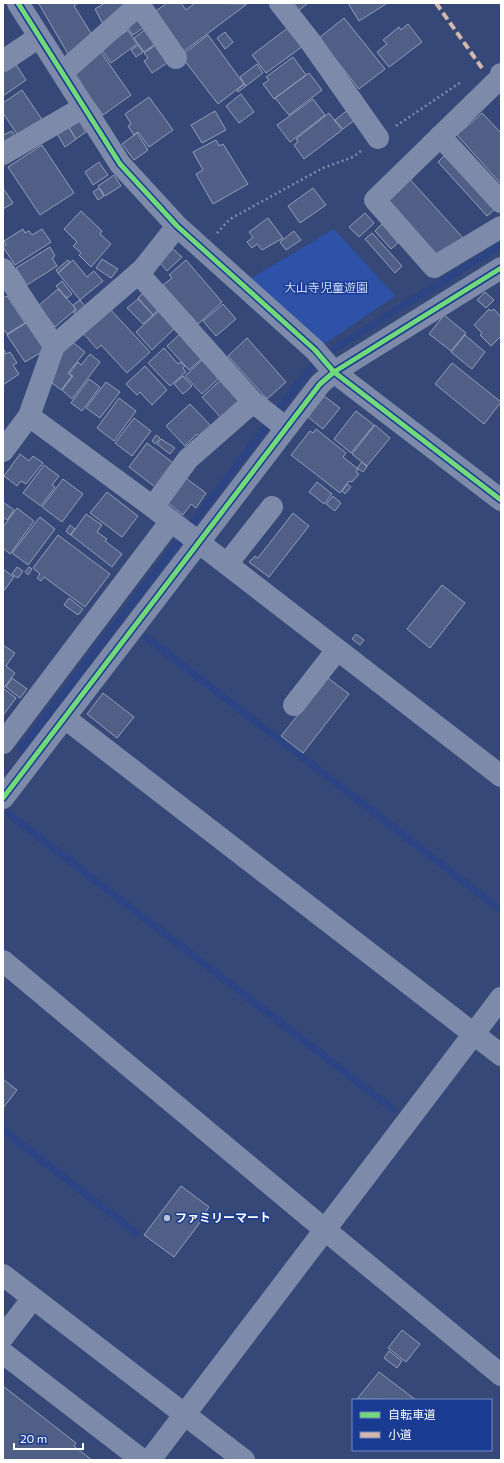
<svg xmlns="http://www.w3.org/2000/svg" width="504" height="1463" font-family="Commissioner,'Noto Sans JP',sans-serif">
	<rect width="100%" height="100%" fill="#354877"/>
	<path fill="#2e52a8" d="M334 229 395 296 323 345 250 279Z"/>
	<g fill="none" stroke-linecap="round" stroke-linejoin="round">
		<path stroke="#2c4384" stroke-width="7" d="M147 638 501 910
			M21 749 312 366 332 350 501 245
			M9 814 393 1109
			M3 1130 136 1233"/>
	</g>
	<path fill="#505f85" stroke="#929db8" d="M41 3H78L74 6 94 38 68 54 39 4Z
		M105 3H125L104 26 95 9Z
		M167 3H181L186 10 195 3 247 4 179 55 149 16Z
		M292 3H308L298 11Z
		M348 3H385L386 4 359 21Z
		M140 15 147 25 133 35 126 25Z
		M344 18 385 69 359 89 319 38Z
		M408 24 422 42 389 67 377 52 387 44 383 40 399 27 401 30Z
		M289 27 303 46 266 73 252 55Z
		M147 28 157 43 144 52 134 38Z
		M128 30 137 44 111 63 101 49Z
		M225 32 233 42 225 49 217 38Z
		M208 35 244 84 218 104 181 56Z
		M157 44 170 61 152 73 144 61 148 58 144 53Z
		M138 45 143 52 136 57 131 50Z
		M100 51 131 95 103 115 71 71Z
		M293 57 306 75 274 99 263 84 269 80 266 77Z
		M15 63 26 80 3 96V71Z
		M257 64 263 73 246 86 240 77Z
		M309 73 322 90 289 115 275 98Z
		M244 84 246 86 238 92 237 90Z
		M22 90 43 121 19 137 3 113V103Z
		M241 94 254 112 239 123 226 106Z
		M149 97 173 130 149 147 138 132 134 135 128 126 131 124 125 114Z
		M313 99 325 115 290 142 277 125Z
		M349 109 356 119 343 129 335 120Z
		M215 111 226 130 202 143 191 125Z
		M329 113 342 130 304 159 294 145 298 142 296 139Z
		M482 113 501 133V184L457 135Z
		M78 119 86 132 76 139 68 126Z
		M67 125 76 139 65 147 56 132Z
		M12 131 18 141 3 148V135Z
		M137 133 148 150 134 160 122 144Z
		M216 140 219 146 223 144 248 184 213 204 196 174 203 170 193 152Z
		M42 145 74 193 40 215 8 167Z
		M445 155 494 210 487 216 438 162Z
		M99 162 108 175 93 185 85 172Z
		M114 175 121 186 105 196 98 186Z
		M407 176 463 238 440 259 384 196Z
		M3 188 13 203 3 209Z
		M99 188 104 196 98 200 93 192Z
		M313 188 326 205 300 223 288 206Z
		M81 211 102 231 100 234 111 244 91 267 79 255 81 253 73 246 77 242 64 229Z
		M365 213 374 223 359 237 349 227Z
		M268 218 283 238 262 250 257 244 252 248 247 242 253 237 249 232Z
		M382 224 398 243 391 249 375 231Z
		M23 229 25 233 29 231 32 235 42 229 51 242 15 265 3 247 6 245 4 241Z
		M294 231 301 240 286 250 280 242Z
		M372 233 402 266 395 273 365 239Z
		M50 247 55 256 52 258 57 266 27 285 16 268Z
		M173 249 182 257 167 271 159 262Z
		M102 259 118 269 111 278 96 268Z
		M68 260 70 262 58 273 56 270Z
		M73 260 87 277 94 271 103 281 80 300 58 273Z
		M186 260 222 302 198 324 163 285 172 278 169 275Z
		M62 281 72 294 67 298 56 286Z
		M58 289 76 309 55 327 38 306Z
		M146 290 162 307 153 315 138 298Z
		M485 292 494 300 486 308 477 300Z
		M7 296 25 323 7 334 3 328V298Z
		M138 299 153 315 143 324 127 308Z
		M80 300 88 310 78 318 73 312 76 310 73 305Z
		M223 304 236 319 216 336 203 321Z
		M109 308 150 352 127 373 101 345 97 349 82 332Z
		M162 308 176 327 152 350 136 332Z
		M489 309 491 311 494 309 501 317V336L491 346 480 335 482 333 474 325Z
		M444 315 466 333 451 351 429 334Z
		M26 323 45 350 25 362 7 335Z
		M181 333 204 357 189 370 167 346Z
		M465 335 485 352 472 369 451 352Z
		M247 338 286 382 267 399 228 356Z
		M71 341 85 352 68 373 72 376 61 390 52 383 62 352Z
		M164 348 178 364 180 362 185 366 183 368 186 372 170 386 148 363Z
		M4 350 6 354 10 352 17 363 13 365 19 374 3 385Z
		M90 354 100 362 72 399 62 390 73 376 69 374 78 362 81 365Z
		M202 360 219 378 202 394 185 376Z
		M452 363 501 402 484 424 435 384Z
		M145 366 167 390 152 405 140 392 137 395 126 384Z
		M183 376 192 386 183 394 174 384Z
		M224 377 243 400 222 419 202 397Z
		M89 379 100 387 82 411 71 403Z
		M106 382 120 392 100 418 86 408Z
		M324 396 340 408 323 429 308 417Z
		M119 398 136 411 114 441 97 428Z
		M190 404 213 428 202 439 197 434 185 446 166 426Z
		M356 411 374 425 351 453 334 439Z
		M134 418 151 431 132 456 115 443Z
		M375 425 390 438 367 466 352 454Z
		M316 429 346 453 343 457 358 469 356 472 359 474 352 482 349 481 340 493 291 455 310 431 313 433Z
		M156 435 160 438 155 444 152 441Z
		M161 439 175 448 170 454 157 444Z
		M147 443 177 466 159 490 129 467Z
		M20 454 29 461 33 456 43 463 26 484 21 481 17 486 4 476Z
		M362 462 367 467 363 472 357 468Z
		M44 465 59 476 52 485 55 487 41 506 23 493Z
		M183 476 206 493 196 508 191 504 183 515 168 503Z
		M63 479 83 494 62 522 42 507Z
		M317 482 332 494 324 504 309 492Z
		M347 484 351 487 345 494 342 491Z
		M107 492 138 516 122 537 90 513Z
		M333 496 341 503 335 511 326 504Z
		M3 502 14 510 7 520 3 517Z
		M17 508 34 521 10 554 3 548V527Z
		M293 513 309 526 269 577 249 562 255 556 258 558Z
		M86 514 102 525 97 532 107 539 105 541 122 554 112 567 71 535Z
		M40 517 55 529 28 565 12 553Z
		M70 525 75 529 70 535 66 531Z
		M58 535 110 574 85 607 44 577 41 581 37 578 40 574 33 568Z
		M17 567 23 571 18 578 12 574Z
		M29 567 32 569 28 575 25 572Z
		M3 569 14 577 3 592Z
		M442 585 465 603 430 648 407 629Z
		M69 598 83 609 78 615 64 605Z
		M356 634 364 640 360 645 352 639Z
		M3 645 15 653 6 666 15 673 3 689Z
		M12 678 27 689 20 698 6 687Z
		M328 678 349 694 303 753 281 736Z
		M3 688 16 698 4 714H3Z
		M103 693 134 717 117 738 87 714Z
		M3 1079 17 1090 3 1108Z
		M181 1186 209 1207 203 1216 204 1217 174 1257 144 1235Z
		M402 1330 420 1344 406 1362 388 1348Z
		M389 1351 402 1361 397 1368 384 1358Z
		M379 1372 416 1400 357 1399Z
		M3 1386 76 1443 74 1446 92 1460H3Z"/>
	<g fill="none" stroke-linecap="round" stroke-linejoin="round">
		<path stroke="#7d8aaa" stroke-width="2.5" stroke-dasharray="2 3" stroke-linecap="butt" d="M396 126 461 82
			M217 233 230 219 323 168 353 157 361 151"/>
		<path stroke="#7d8aaa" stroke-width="22" d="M18 3 120 164 177 226 315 350 334 372 501 500
			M280 3 310 41 378 138
			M139 4 176 58
			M3 61 39 37
			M62 73 141 3
			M501 74 500 78 375 200 434 267 501 227
			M440 136 501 202
			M3 154 84 107
			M3 269 54 346
			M138 273 253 402 286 428
			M29 416 54 346 143 269 177 226
			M3 451 29 416 153 507 501 776
			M153 507 188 459 253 402
			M227 564 272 507
			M294 705 337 650
			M65 718 501 1055
			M3 743 171 521
			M3 798 320 384 334 372 501 268
			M3 961 324 1229 501 1375
			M3 1275 244 1460
			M3 1337 33 1298
			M3 1353 142 1460
			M150 1460 501 998"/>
		<path stroke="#d1b7ad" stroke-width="4" stroke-dasharray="8 4" stroke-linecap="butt" d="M436 3 482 68"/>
		<g stroke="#1a3b92" stroke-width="8">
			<path id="cycleway" d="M18 3 120 164 177 226 315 350 334 372 501 500
				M3 798 320 384 334 372 501 268"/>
		</g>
		<use href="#cycleway" stroke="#71d979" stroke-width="5"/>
	</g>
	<circle fill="#b8bfcf" stroke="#1a3b92" stroke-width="1.5" cx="167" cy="1218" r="4"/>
	<g text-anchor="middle" stroke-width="3" stroke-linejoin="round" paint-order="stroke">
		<g font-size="12" fill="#d0ddfb" stroke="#1a3b92">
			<text x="326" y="292">大山寺児童遊園</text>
		</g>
		<g font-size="12" font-weight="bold" fill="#fff" stroke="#1a3b92" text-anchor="start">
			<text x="175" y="1222">ファミリーマート</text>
		</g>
	</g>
	<rect width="504" height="1463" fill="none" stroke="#ffffff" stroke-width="8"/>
	<rect x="352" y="1399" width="140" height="52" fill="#1a3b92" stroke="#7689be"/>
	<rect x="360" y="1412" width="20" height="6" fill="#71d979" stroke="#7689be"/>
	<text x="388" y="1419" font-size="12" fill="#ffffff">自転車道</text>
	<rect x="360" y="1432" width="20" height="6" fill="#d1b7ad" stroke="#7689be"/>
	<text x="388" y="1439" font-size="12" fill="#ffffff">小道</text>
	<path d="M14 1443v6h69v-6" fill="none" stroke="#ffffff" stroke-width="2"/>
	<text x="20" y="1443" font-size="12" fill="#ffffff" stroke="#1a3b92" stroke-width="3" paint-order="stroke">20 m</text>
</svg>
